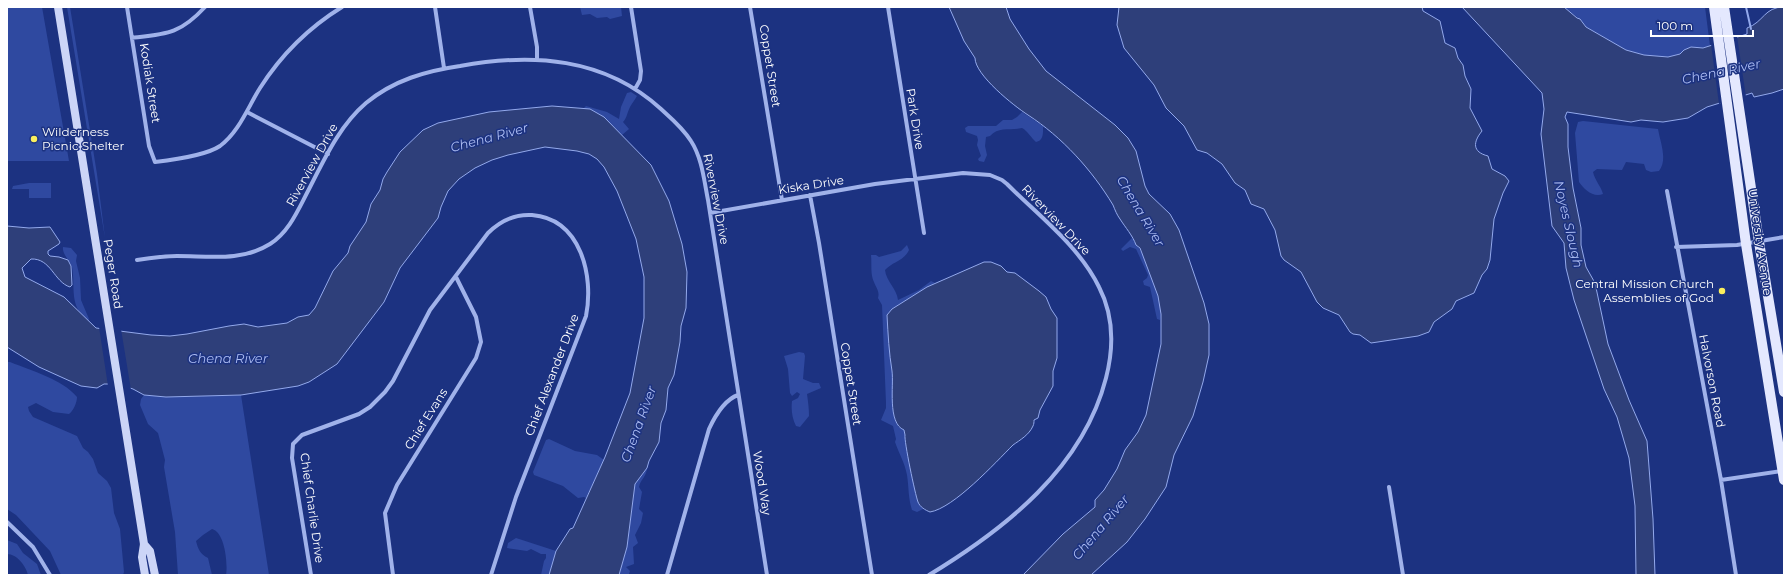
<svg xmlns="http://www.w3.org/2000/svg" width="1791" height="582" font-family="Montserrat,sans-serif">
	<rect width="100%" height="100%" fill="#1c3281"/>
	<path fill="#2f49a0" d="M7 7H42L69 161H7Z
		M67 7H70L97 174 105 238Z
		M580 7H621L622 16 610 19 607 17 597 18 590 14 582 15Z
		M1564 7H1705L1710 46 1703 48 1691 47 1684 50 1680 54 1668 57 1644 55 1626 50 1586 27 1582 21Z
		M631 92 637 96C635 100 632 103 630 107 627 113 627 118 623 122L629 129 622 135 604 117 590 109 582 110 586 106 607 112 619 119 621 107 627 93Z
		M1022 112 1043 126C1043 132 1044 141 1036 142 1031 138 1028 131 1022 128 1010 131 999 126 990 136L986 137 985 146 987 155 984 162 979 161 978 159 981 156 977 145 978 140 977 136 966 132 965 128 968 126H996L1003 120H1012L1017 117Z
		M1583 121 1658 129C1660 141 1668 160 1659 171L1651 172 1646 170 1644 164 1626 162 1622 170 1597 169 1593 172C1595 181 1601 186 1603 194 1593 198 1584 189 1579 182L1575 133 1578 122Z
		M29 183H51V198H29V189H12L13 186Z
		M1132 238C1145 253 1165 300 1160 320L1157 319 1150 287 1144 285 1143 281 1147 278 1148 275 1136 249 1130 247 1123 251 1121 249Z
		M907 245 909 250C904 261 892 262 885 270 886 281 897 289 898 300L919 290 931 281 935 283 892 309 887 315C889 334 889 353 892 371 894 385 887 424 904 430L905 435 910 466 919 503 923 509 917 512 912 510C908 498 909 488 907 475 905 463 899 454 895 442L896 439 893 426 881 420 886 408V403L882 305 878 298C880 291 876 288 874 282 870 274 872 263 871 255H876L879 257 901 251Z
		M63 247 71 248 77 255 76 261 80 278 81 300 89 319 88 322C68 304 76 288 72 267 70 260 62 255 63 247Z
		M799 352 804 353 805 356 803 379 813 383H819L821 388 807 394C808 401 809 409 809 416L800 427 796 426C792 418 791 410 792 401L798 398 800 394 797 392 792 396 790 393 788 369 784 356Z
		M7 362H10C32 371 62 379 77 397 77 403 73 411 69 414L53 412 36 403 28 407 29 411 33 417 77 436 83 448 88 452 93 459 98 473 107 481 111 488 114 513 120 529 124 572 123 575H61L50 551 16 515 7 509Z
		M144 395 166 397 241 395 269 575H226C228 564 225 532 212 529L203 535 196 541C198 549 200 554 208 558L212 575H178L175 532 164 467 165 460 158 433 148 424 140 405 141 399Z
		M549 439 575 451 597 455 604 460 586 498 584 497 578 498 563 486 534 475 533 472 546 440Z
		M647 468C647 476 640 480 639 487L642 492 639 509 643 513 641 523 635 535 638 543 633 547 634 564 626 567 630 571 629 574 619 575 627 547 635 484Z
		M516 538 556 551 549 575H541L544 561 546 558V554H541L531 549 527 551 507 548 508 543Z
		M7 540 17 544 23 553 37 564 41 575H28C26 566 17 554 7 554Z"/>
	<path fill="#2e3f7a" stroke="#93a9ec" d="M949 7H1006L1010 19 1029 49 1046 71 1115 125 1128 138 1136 151 1145 186 1149 194 1170 214 1179 230 1204 303 1209 324V355L1203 382 1193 416 1174 455 1166 487 1145 519 1127 542 1091 575H1023L1063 534 1095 507V500L1104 490 1117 469 1125 450 1138 432 1146 415 1161 344V314L1158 296 1140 248 1136 245C1133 236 1125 227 1120 219 1117 215 1115 210 1113 205 1092 170 1062 137 1028 115 1014 106 975 75 975 58L964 41Z
		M1119 7H1422L1423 11 1440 21 1445 43 1455 48 1458 58 1463 65 1465 76 1471 89 1470 108 1482 131C1473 142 1472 152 1488 156L1492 169 1505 176 1509 181 1503 193 1494 219 1490 260 1487 269 1482 275 1474 293 1456 301 1452 309 1434 322 1429 332 1418 336 1371 343 1360 335 1353 334 1350 332 1339 315 1323 308 1317 302 1301 272 1284 260 1281 256 1275 230 1264 209 1251 204 1245 190 1235 183 1222 164 1207 153 1197 150 1184 126 1166 108 1154 85 1124 48 1117 25Z
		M1462 7H1564L1577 18 1580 19 1586 27 1626 50 1644 55 1668 57 1680 54 1684 50 1691 47 1703 48 1747 34V28C1764 22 1764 7 1784 7V89L1772 93 1754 97 1752 93 1707 107 1688 118 1663 122 1641 120 1631 122 1567 112 1565 117 1568 124V147L1573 188 1581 228V245L1586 267 1595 283 1608 344 1629 400 1647 441 1653 519 1655 575H1636L1635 506 1629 458 1617 417 1604 389 1574 300 1566 268 1564 243 1552 226 1541 134 1544 109 1542 93Z
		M552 106 590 109 604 117 651 165 669 201 682 244 687 272 686 308 681 326 680 342 674 375 668 388 666 410 661 423 659 442 649 461 647 468 635 484 627 547 619 575H549L556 551 570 529 573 528 605 457 630 393 644 318V277L636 239 617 191 604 167 597 159 589 154 577 151 545 147 508 155 492 160 475 168 459 179 448 191 441 207 438 218 400 268 384 302 337 364 309 382 298 386 241 395 166 397 144 395 133 389 117 384H104L97 388 81 386 39 367 7 347V226L29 228 50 227 60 242 59 244 48 251V254L50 256 59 257 68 260 71 266 72 285 70 287C54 282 51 258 31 259L22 268 25 277 64 297 96 328 151 335 170 336 187 334 229 326 244 324 258 327 287 323 298 317 309 315 315 308 333 271 348 253 350 246 366 222 371 204 380 190 383 179 387 172 400 152 423 130 438 123 489 112Z
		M984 262H991L1001 266 1007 272 1015 273 1039 291 1046 297 1051 309 1057 318V358L1053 371V386L1040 410 1038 418 1034 420C1034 422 1034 424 1033 426 1029 435 1020 440 1013 445 995 463 954 508 930 512 925 510 920 507 918 502 915 494 904 441 905 435L904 430C887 423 894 385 892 371 889 353 888 334 887 315L892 309 927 287Z"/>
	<path fill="#1c3281" d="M1737 36 1746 97 1719 104 1711 44Z
		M99 327 121 329 131 390 117 386H108Z"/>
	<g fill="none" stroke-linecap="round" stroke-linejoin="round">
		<path stroke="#93a9ec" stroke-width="2" d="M1746 7 1751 29"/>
		<path stroke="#a0b2ea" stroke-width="4" d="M127 7 149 146 155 162C172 160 205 156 220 146 239 132 248 107 260 88 281 55 308 28 342 7
			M435 7 444 68
			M530 7 537 47V59
			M631 7 641 71 640 80 635 89
			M750 7 782 200
			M888 7 924 233
			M132 38C167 34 180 34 205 7
			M247 112 328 154
			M1667 191 1721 480 1736 575
			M810 195 819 243 872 575
			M710 213 875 184 963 173 990 175 1002 180 1007 184C1039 216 1079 246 1099 287 1114 316 1114 347 1106 378 1083 468 1005 529 929 575
			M1676 247 1737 245 1784 237
			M137 260C150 258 164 256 177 256 209 256 241 262 270 244 289 232 298 210 308 191 324 160 339 126 366 103 394 80 426 71 460 66 532 53 604 57 661 109 671 118 683 128 691 141 702 158 704 180 708 200L767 575
			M1721 480 1782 471
			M1389 487 1403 575
			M7 522 33 547 50 575
			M311 575 292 458 293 444 302 435 359 414 370 407 385 392 393 381 430 310 488 233C500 221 515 214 532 215 581 219 594 276 586 316L516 497 491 575
			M393 575 385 513 397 485 476 358 481 342 476 317 456 277
			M667 575 709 429C715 416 724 400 738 395"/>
		<path stroke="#ccd5f7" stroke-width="8" d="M58 7 144 544 142 557 145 575
			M144 544 150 551 155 575"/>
		<path stroke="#e4e8fe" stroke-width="10" d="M1714 7 1746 244 1784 480
			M1724 7 1759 242 1784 392"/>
	</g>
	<g fill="#fbef5d" stroke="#1c3281" stroke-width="1.5">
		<circle cx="34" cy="139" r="4"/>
		<circle cx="1722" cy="291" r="4"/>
	</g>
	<g text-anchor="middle" stroke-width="3" stroke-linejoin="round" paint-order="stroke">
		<g font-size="12" fill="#fff" stroke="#1c3281">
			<text transform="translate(770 66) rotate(81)" y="4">Coppet Street</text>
			<text transform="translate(150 83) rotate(81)" y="4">Kodiak Street</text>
			<text transform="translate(915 119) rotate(81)" y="4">Park Drive</text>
			<text transform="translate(312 165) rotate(-61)" y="4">Riverview Drive</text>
			<text transform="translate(811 185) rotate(-9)" y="4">Kiska Drive</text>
			<text transform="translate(716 199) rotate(79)" y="4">Riverview Drive</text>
			<text transform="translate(1056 220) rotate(46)" y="4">Riverview Drive</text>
			<text transform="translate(1760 242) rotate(82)" y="4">University Avenue</text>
			<text transform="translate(113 274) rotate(81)" y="4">Peger Road</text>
			<text transform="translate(552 375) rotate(-69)" y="4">Chief Alexander Drive</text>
			<text transform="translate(1712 381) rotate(79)" y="4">Halvorson Road</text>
			<text transform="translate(851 384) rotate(81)" y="4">Coppet Street</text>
			<text transform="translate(426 419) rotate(-58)" y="4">Chief Evans</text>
			<text transform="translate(762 483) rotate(81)" y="4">Wood Way</text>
			<text transform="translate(312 508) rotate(82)" y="4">Chief Charlie Drive</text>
		</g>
		<g font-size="12" fill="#fff" stroke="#1c3281" text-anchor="start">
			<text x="42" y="136">Wilderness<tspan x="42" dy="14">Picnic Shelter</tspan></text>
			<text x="1714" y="288" text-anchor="end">Central Mission Church<tspan x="1714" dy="14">Assemblies of God</tspan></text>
		</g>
		<g font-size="13" font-style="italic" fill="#acbcf2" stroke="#1c3281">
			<text transform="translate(1721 71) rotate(-12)" y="5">Chena River</text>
			<text transform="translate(489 137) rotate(-15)" y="5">Chena River</text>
			<text transform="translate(1141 211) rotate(59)" y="5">Chena River</text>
			<text transform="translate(1569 224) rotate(77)" y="5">Noyes Slough</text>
			<text x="228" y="363">Chena River</text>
			<text transform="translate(638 424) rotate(-70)" y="5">Chena River</text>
			<text transform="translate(1100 527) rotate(-50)" y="5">Chena River</text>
		</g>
	</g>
	<rect width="1791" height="582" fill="none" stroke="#ffffff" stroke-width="16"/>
	<path d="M1651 30v6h102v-6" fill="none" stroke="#ffffff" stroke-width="2"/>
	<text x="1657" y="30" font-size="12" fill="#ffffff" stroke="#1c3281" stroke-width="3" paint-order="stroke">100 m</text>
</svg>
